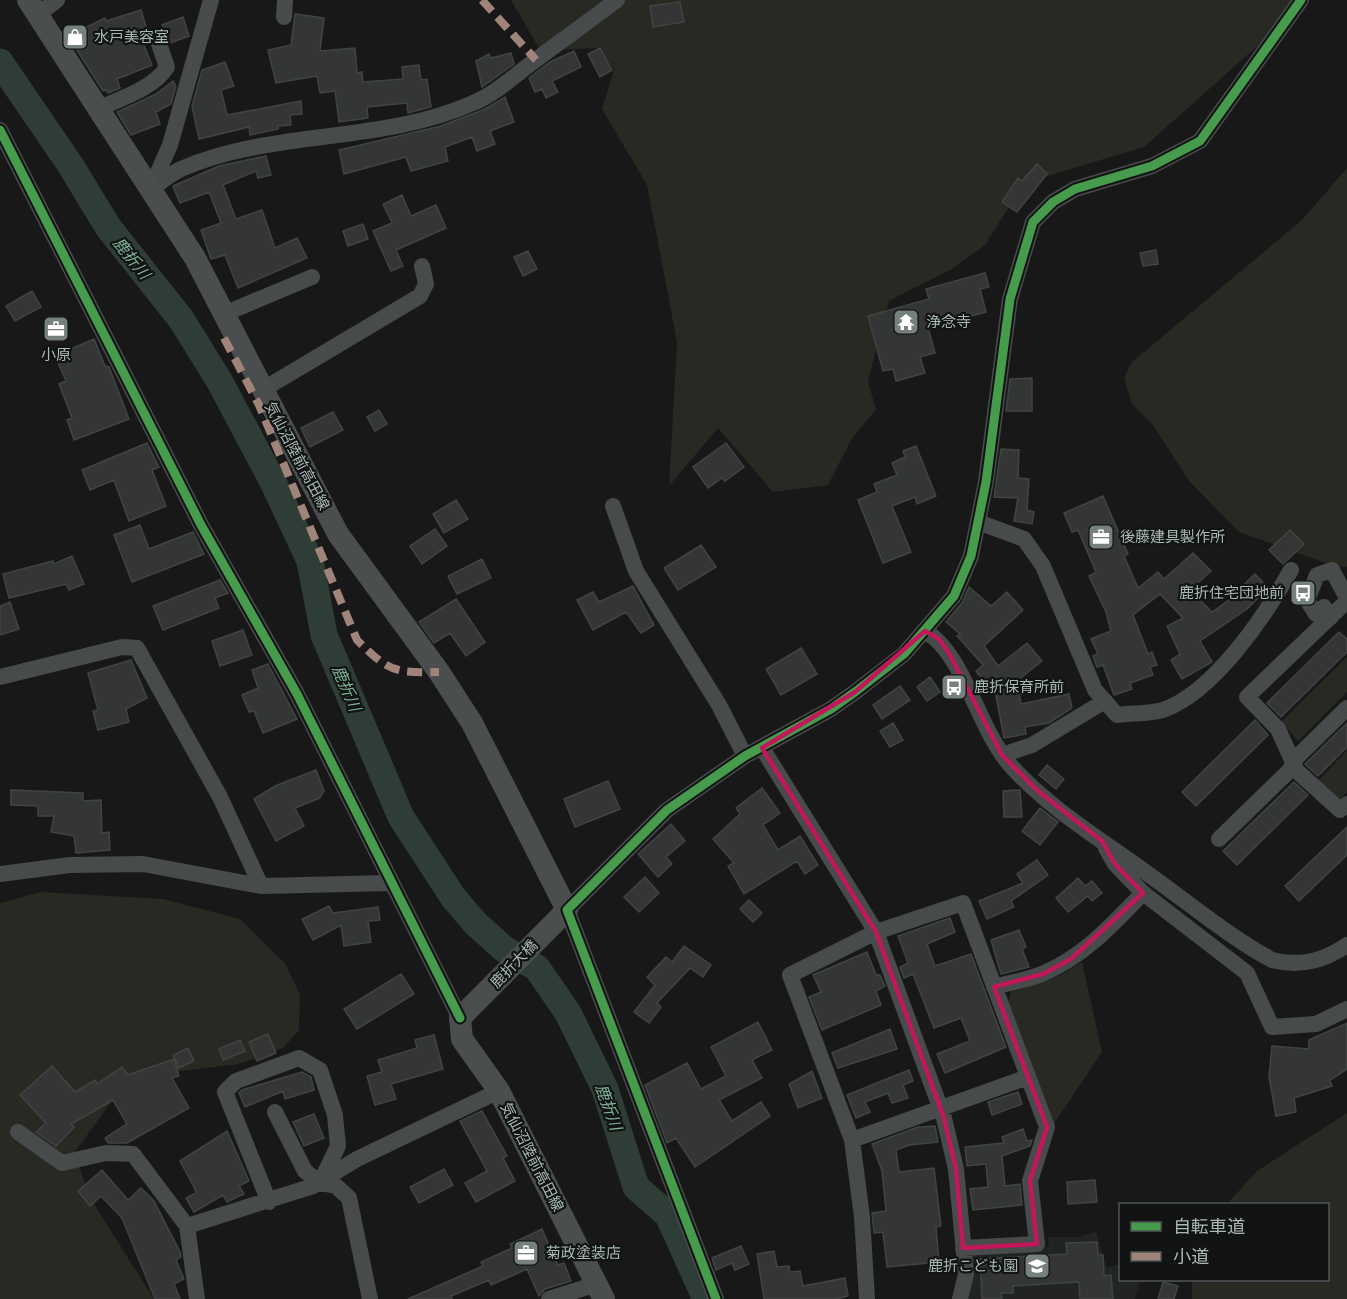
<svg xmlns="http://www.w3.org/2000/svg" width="1347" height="1299" font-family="Manrope,'Noto Sans JP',sans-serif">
	<rect width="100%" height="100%" fill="#181818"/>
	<path fill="#222424" d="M1096 1232 1107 1268 1120 1264V1280H1140L1135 1299H967L968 1262 974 1252 1048 1247 1049 1237H1077Z"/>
	<path fill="#282922" d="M511 0H1309L1144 147 1024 183 985 245 952 269 889 301 868 381 876 410 852 438 828 485 773 492 718 428 669 486 677 342 647 185 602 109 614 70 600 48 540 50Z
		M1347 168V567L1334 566 1239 532 1189 481 1153 425 1132 404 1124 378 1132 362 1302 220Z
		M1347 657V692L1298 741 1281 722Z
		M1347 750V792L1338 801 1318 781Z
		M41 892 163 899 240 919 286 965 300 995 299 1030 283 1048 239 1064 173 1072 121 1088 75 1152 89 1196 154 1299H0V903Z
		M1082 962 1102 1052 1053 1125 1008 1003 1011 992 1061 975Z
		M1347 1113V1299H1192V1280H1328V1204H1227L1257 1171Z"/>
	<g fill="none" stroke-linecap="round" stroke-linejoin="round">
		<path stroke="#2e3e36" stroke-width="27" d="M0 62 71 166 108 227 181 319 220 382 274 484 310 561 324 635 401 817 453 897 475 923 504 949 537 968 568 1013 605 1089 636 1187 668 1215 706 1299"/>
	</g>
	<path fill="#343635" stroke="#404443" stroke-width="1.5" d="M680 2 684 22 653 27 650 6Z
		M141 10 147 30 139 33 152 65 117 79 120 88 108 93 106 90 103 91 68 36 105 18 106 21Z
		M295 14 324 18 320 51 355 48 357 73 362 72 363 82 403 79 402 67 419 65 421 80 427 79 431 107 408 113 407 103 367 107 368 118 339 122 335 91 320 93 317 76 276 83 268 50 291 45Z
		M183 17 189 36 170 43 162 25Z
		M600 48 612 70 600 77 588 54Z
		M574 51 581 67 552 81 558 92 546 98 542 89 535 92 529 78 550 62Z
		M511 53 514 64 482 87 476 61 489 54 491 58Z
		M225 62 234 86 221 90 227 115 301 101 302 114 290 115 291 125 278 126V129L250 135 249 127 199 139 192 106 202 70Z
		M173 81 176 86 171 104 156 112 160 124 131 135 117 112 156 94Z
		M505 97 514 122 490 131 495 144 477 151 472 137 445 147 448 161 411 171 406 157 344 174 339 150 441 126 485 109Z
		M266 156 271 175 258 178 256 171 223 185 236 219 262 210 275 248 297 238 307 258 238 288 225 255 211 259 201 230 221 223 209 192 180 203 173 186 219 166Z
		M1037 164 1047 174 1017 212 1002 202 1018 178 1022 181Z
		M402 195 411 216 436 205 446 228 396 250 403 266 391 271 373 231 392 223 383 204Z
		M363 224 368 239 348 246 343 231Z
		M1156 250 1158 264 1143 266 1140 253Z
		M528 251 537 269 523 276 514 257Z
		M985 273 989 287 980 289 986 312 928 328 935 353 920 357 925 373 896 381 893 369 883 371 868 316 929 299 926 289Z
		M32 291 41 307 15 321 6 306Z
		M94 339 105 366 109 367 129 419 74 440 67 420 72 418 59 384 66 381 55 356Z
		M1032 378V411H1006L1010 379Z
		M379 410 387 424 375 431 367 417Z
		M333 412 343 430 310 447 301 428Z
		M147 443 159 467 152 470 166 506 129 521 114 480 90 490 82 470Z
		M726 443 744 467 725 481 722 478 708 488 693 467Z
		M916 446 936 496 917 504 915 497 892 506 911 552 883 563 858 500 877 492 874 484 897 475 892 463 905 457 903 451Z
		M1001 449 1019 450 1018 478 1029 479 1027 510 1034 512 1032 524 1014 521 1018 498 994 497Z
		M1103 496 1128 554 1124 556 1138 588 1158 572 1164 579 1193 553 1211 571 1190 590 1212 612 1236 595 1234 594 1255 574 1268 588 1247 609 1200 641 1212 662 1182 679 1171 660 1180 654 1167 626 1183 618 1160 594 1133 615 1148 654 1152 652 1157 665 1150 667 1153 675 1130 683 1132 689 1114 695 1103 665 1097 667 1093 656 1098 654 1091 639 1111 631 1106 612 1089 576 1096 572 1078 530 1072 532 1064 513Z
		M456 500 468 519 444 533 433 514Z
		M140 525 149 549 193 532 204 554 132 582 114 535Z
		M435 529 447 546 422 564 410 546Z
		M1290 530 1304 544 1283 564 1269 550Z
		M701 545 716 567 678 590 664 568Z
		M72 556 84 584 69 590 66 584 9 598 3 574 53 561 54 564Z
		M482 559 491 578 457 594 448 576Z
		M220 580 228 593 215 598 219 608 163 630 153 606Z
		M633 586 654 625 641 633 626 612 593 630 577 600 593 592 599 602Z
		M969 587 991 606 1007 592 1023 610 984 646 998 666 1027 643 1042 661 1017 681 1021 704 1069 694 1072 708 1049 723 1025 727 1026 734 1004 738 996 696 976 671 983 665 957 636 960 634 946 622 962 603Z
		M456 599 485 642 466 656 450 633 434 643 419 622Z
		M10 602 19 629 0 635V606Z
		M243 630 252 655 220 666 212 641Z
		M1339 632 1347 639V652L1281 717 1267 703Z
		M801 648 817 674 781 695 766 669Z
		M131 660 147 698 126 709 129 722 98 730 93 711 98 710 88 673Z
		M268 664 297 719 263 733 254 711 249 712 242 695 258 688 252 670Z
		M930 677 940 692 927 701 917 687Z
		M900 686 910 700 882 719 873 705Z
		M1255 720 1268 735 1196 806 1182 792Z
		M893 723 903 740 890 747 880 731Z
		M1347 723V747L1318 776 1305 764Z
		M1047 765 1064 779 1056 789 1039 775Z
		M316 770 324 791 320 798 295 808 304 826 276 841 254 799 275 786Z
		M608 781 620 809 575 827 564 799Z
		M1294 782 1308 795 1237 865 1223 851Z
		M762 788 780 813 763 825 778 850 800 836 818 865 805 874 797 861 744 894 728 866 734 863 713 839 740 814 736 808Z
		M11 790 83 793V801L101 800 102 833 109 832 110 850 76 853 74 836 51 832 54 816H38V806L11 805Z
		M1020 790 1022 817H1004L1003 791Z
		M1040 808 1058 822 1040 845 1022 831Z
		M671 824 685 841 666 857 672 864 658 877 638 854Z
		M1347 827V855L1299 901 1285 886Z
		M1037 860 1048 875 1011 901 1014 907 987 919 979 901 1023 883 1017 874Z
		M645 877 659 893 639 912 624 897Z
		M1078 878 1085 886 1092 881 1102 893 1092 901 1088 896 1068 912 1056 898Z
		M749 900 762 913 753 922 740 909Z
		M329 906 333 913 378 907 380 920 368 921 371 942 344 946 341 925 313 940 302 919Z
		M950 918 955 932 927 944 935 966 971 954 1006 1047 945 1073 937 1054 970 1041 961 1018 934 1028 913 974 904 978 900 967 908 963 898 936Z
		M1019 930 1026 947 1022 949 1029 967 1001 974 991 940Z
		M684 946 711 965 703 977 690 968 657 1003 661 1007 649 1023 634 1012 655 985 647 977 666 957 672 962Z
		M867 952 876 975H880L885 986 876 991 881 1005 822 1030 809 997 821 992 813 975Z
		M401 974 414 994 357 1029 344 1009Z
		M758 1022 772 1050 752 1060 762 1078 719 1100 732 1121 761 1102 770 1116 695 1167 676 1138 667 1143 645 1085 687 1063 701 1089 726 1076 711 1047Z
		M1347 1023V1069L1330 1080 1332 1086 1294 1098 1296 1112 1276 1116 1269 1077 1272 1046 1309 1049V1040Z
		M890 1029 897 1049 838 1068 832 1053Z
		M268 1034 276 1053 257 1061 249 1042Z
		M434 1035 443 1069 391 1084 396 1099 375 1105 367 1076 382 1072 378 1060 417 1048 415 1040Z
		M240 1040 245 1051 223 1060 219 1049Z
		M188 1048 194 1061 179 1068 173 1055Z
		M174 1059 179 1076 172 1078 189 1108 127 1143H108L105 1138 127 1124 113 1100 71 1124 74 1127 56 1146 36 1132 46 1123 20 1095 52 1066 75 1092 95 1080 97 1084 122 1067 128 1075Z
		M909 1070 913 1081 903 1085 908 1098 892 1103 888 1093 865 1102 870 1112 856 1118 847 1095Z
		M812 1071 822 1098 798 1108 789 1084Z
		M302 1072 311 1077 314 1090 285 1099 283 1091 245 1107 239 1093 242 1090Z
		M1018 1092 1022 1104 992 1115 988 1102Z
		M482 1111 507 1156 503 1158 515 1181 476 1202 465 1183 487 1171 460 1121Z
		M314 1114 324 1138 304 1146 293 1122Z
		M935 1126 938 1142 909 1145 896 1150 899 1172 934 1168 941 1226 936 1227 939 1262 887 1267 883 1232 874 1233 872 1213 886 1211 882 1171 872 1144 918 1127Z
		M1023 1129 1027 1141 1032 1140 1030 1146 1002 1156 1005 1186 1020 1184 1022 1205 973 1210 970 1189 988 1187 986 1164 967 1166 965 1147 1004 1143 1002 1137Z
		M227 1131 249 1181 239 1186 244 1194 227 1202 223 1195 194 1212 186 1198 196 1193 194 1187 180 1161Z
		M444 1169 453 1185 419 1203 410 1187Z
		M102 1170 128 1200 141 1188 154 1201 180 1252 181 1257 176 1260 184 1279 174 1284 180 1299H155L122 1218 101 1196 90 1206 78 1191Z
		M1095 1180 1097 1202 1068 1204 1067 1182Z
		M542 1229 558 1265 564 1263 571 1281 545 1289 539 1296 527 1269 491 1285 489 1280 451 1296 452 1299H408L483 1266 481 1262 512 1248 510 1244Z
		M1097 1242 1098 1255H1103L1104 1276 1111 1275 1113 1299H1080L1079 1282 1013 1286V1293H1001L1002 1299H982L980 1259 1067 1254 1066 1243Z
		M741 1246 749 1264 735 1270 732 1263 716 1270 712 1258Z
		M774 1251 777 1267 789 1266 790 1272 800 1271 803 1286 845 1278 848 1296 836 1299H764L757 1254Z
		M1163 1282 1178 1286 1174 1299H1158Z"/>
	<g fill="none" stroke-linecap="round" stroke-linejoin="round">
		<path stroke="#484b4b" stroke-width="16" d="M37 15 57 0
			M284 17 285 0
			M98 109C121 98 153 89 167 67L158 41
			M0 130 201 525 297 694 460 1018
			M151 188 170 145 211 0
			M151 189C160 183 170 174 181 169 273 129 381 144 473 103 493 95 512 78 529 65 558 43 588 22 617 0
			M224 314 312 277
			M262 390 420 296 426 284 422 266
			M613 506 636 571 719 705 745 756
			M978 522 1024 539 1043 566 1095 690 1117 715C1131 713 1149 714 1163 710 1214 692 1265 616 1291 570
			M1347 601 1247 697 1278 729 1297 771 1340 810 1347 804
			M1331 617 1324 607 1316 614 1307 600 1317 575 1332 570 1347 598
			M925 631C965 654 978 731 1012 767 1050 809 1103 841 1148 874 1189 903 1228 936 1272 960 1299 967 1324 961 1347 945
			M0 677 122 647 137 648 220 797 261 886
			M762 748 876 932 944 1118 956 1169 966 1274 960 1299
			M1002 755 1032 745 1105 701
			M1219 839 1291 769 1293 761 1347 708
			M0 874 70 865 143 864 261 886 390 883
			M1143 893 1247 973 1272 1027 1316 1024 1347 1009
			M994 987C1011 982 1029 980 1044 973 1084 956 1113 924 1143 893L1115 864 1106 848
			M18 1132 62 1163 106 1153 133 1154 187 1226 313 1186 357 1159 499 1091
			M852 1140 1028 1077
			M320 1183 336 1186 349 1198 370 1299
			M269 1202 225 1092 236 1081 299 1058 320 1070 335 1115 338 1146 320 1183 305 1171 275 1112
			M187 1226 197 1299
			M549 1299 597 1284
			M716 1299 567 910 667 810 745 756 831 709 855 692 904 654 954 596 971 556 986 482 1010 299 1033 222 1053 202 1075 189 1152 166 1200 141 1301 0
			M867 1299 862 1217 852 1140 790 975 876 932 963 903 1047 1127 1030 1181 1037 1244 963 1248"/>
		<path stroke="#4a4e4e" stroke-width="22" d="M28 0 195 258 338 534 439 672 472 723 567 910 460 1018 462 1039 499 1091 604 1299"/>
		<path stroke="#a18479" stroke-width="8" stroke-dasharray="15 8" stroke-linecap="butt" d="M482 0 536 60
			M224 338 259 405 357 640C389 672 395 673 439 672"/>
		<g stroke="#121414" stroke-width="13">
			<path id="cycleway" d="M0 130 201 525 297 694 460 1018
				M716 1299 567 910 667 810 745 756 831 709 855 692 904 654 954 596 971 556 986 482 1010 299 1033 222 1053 202 1075 189 1152 166 1200 141 1301 0"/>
		</g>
		<use href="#cycleway" stroke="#469c4c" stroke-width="9"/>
	</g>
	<path fill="none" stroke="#c2185b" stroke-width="4.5" stroke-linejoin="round" d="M925 631 939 639 950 655 1002 755 1038 791 1102 841 1115 864 1143 893 1071 959 1043 974 994 987 1047 1127 1030 1181 1037 1244 963 1248 956 1169 944 1118 876 932 762 748 855 692Z"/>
	<defs>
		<g id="shop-square" transform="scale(1.35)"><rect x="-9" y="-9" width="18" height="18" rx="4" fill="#76817e" stroke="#121414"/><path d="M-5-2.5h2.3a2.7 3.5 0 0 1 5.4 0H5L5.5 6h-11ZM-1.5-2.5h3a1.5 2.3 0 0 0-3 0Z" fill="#fff"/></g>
		<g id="temple-square" transform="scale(1.35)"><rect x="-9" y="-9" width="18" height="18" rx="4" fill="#76817e" stroke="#121414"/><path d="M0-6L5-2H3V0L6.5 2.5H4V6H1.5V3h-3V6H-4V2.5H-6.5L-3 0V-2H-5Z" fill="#fff"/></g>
		<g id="office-square" transform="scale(1.35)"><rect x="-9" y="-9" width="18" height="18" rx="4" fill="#76817e" stroke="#121414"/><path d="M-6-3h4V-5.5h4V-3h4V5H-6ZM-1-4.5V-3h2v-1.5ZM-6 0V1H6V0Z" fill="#fff"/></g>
		<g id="bus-square" transform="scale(1.35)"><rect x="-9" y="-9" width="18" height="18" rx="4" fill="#76817e" stroke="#121414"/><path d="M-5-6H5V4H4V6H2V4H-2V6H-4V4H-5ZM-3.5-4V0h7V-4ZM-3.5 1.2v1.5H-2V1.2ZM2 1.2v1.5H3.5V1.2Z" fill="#fff"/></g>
		<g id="school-square" transform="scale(1.35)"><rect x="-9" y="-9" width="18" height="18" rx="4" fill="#76817e" stroke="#121414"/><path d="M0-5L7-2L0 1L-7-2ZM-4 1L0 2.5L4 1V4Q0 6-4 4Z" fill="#fff"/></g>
	</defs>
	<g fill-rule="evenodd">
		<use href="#shop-square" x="75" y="37"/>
		<use href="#temple-square" x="906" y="322"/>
		<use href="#office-square" x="56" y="329"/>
		<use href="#office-square" x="1101" y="537"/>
		<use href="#bus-square" x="1303" y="593"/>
		<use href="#bus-square" x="954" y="687"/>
		<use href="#office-square" x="526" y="1253"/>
		<use href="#school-square" x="1037" y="1266"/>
	</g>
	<g text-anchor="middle" stroke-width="4.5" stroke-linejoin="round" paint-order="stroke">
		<g font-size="15" fill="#a9b9b5" stroke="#121414" text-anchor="start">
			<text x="94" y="42">水戸美容室</text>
			<text x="926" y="327">浄念寺</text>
			<text x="56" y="360" text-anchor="middle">小原</text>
			<text x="1120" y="542">後藤建具製作所</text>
			<text x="1284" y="598" text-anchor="end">鹿折住宅団地前</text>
			<text x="974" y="692">鹿折保育所前</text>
			<text x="546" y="1258">菊政塗装店</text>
			<text x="1018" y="1271" text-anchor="end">鹿折こども園</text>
		</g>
		<g font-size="15" fill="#a9b9b5" stroke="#121414">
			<text transform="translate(297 456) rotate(62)" y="5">気仙沼陸前高田線</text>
			<text transform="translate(514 964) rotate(-46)" y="5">鹿折大橋</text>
			<text transform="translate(532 1157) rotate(63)" y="5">気仙沼陸前高田線</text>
		</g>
		<g font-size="16" font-style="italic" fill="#80b49a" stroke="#121414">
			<text transform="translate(132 258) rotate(51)" y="6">鹿折川</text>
			<text transform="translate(347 688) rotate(67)" y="6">鹿折川</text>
			<text transform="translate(609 1107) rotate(70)" y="6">鹿折川</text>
		</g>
	</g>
	<rect x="1119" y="1203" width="210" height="78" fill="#121414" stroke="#4e5654" stroke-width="1.5"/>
	<rect x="1131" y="1222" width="30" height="9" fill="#469c4c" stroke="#4e5654" stroke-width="1.5"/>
	<text x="1173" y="1233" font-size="18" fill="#a9b9b5">自転車道</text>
	<rect x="1131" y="1252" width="30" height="9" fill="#a18479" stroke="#4e5654" stroke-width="1.5"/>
	<text x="1173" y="1263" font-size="18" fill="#a9b9b5">小道</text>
</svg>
